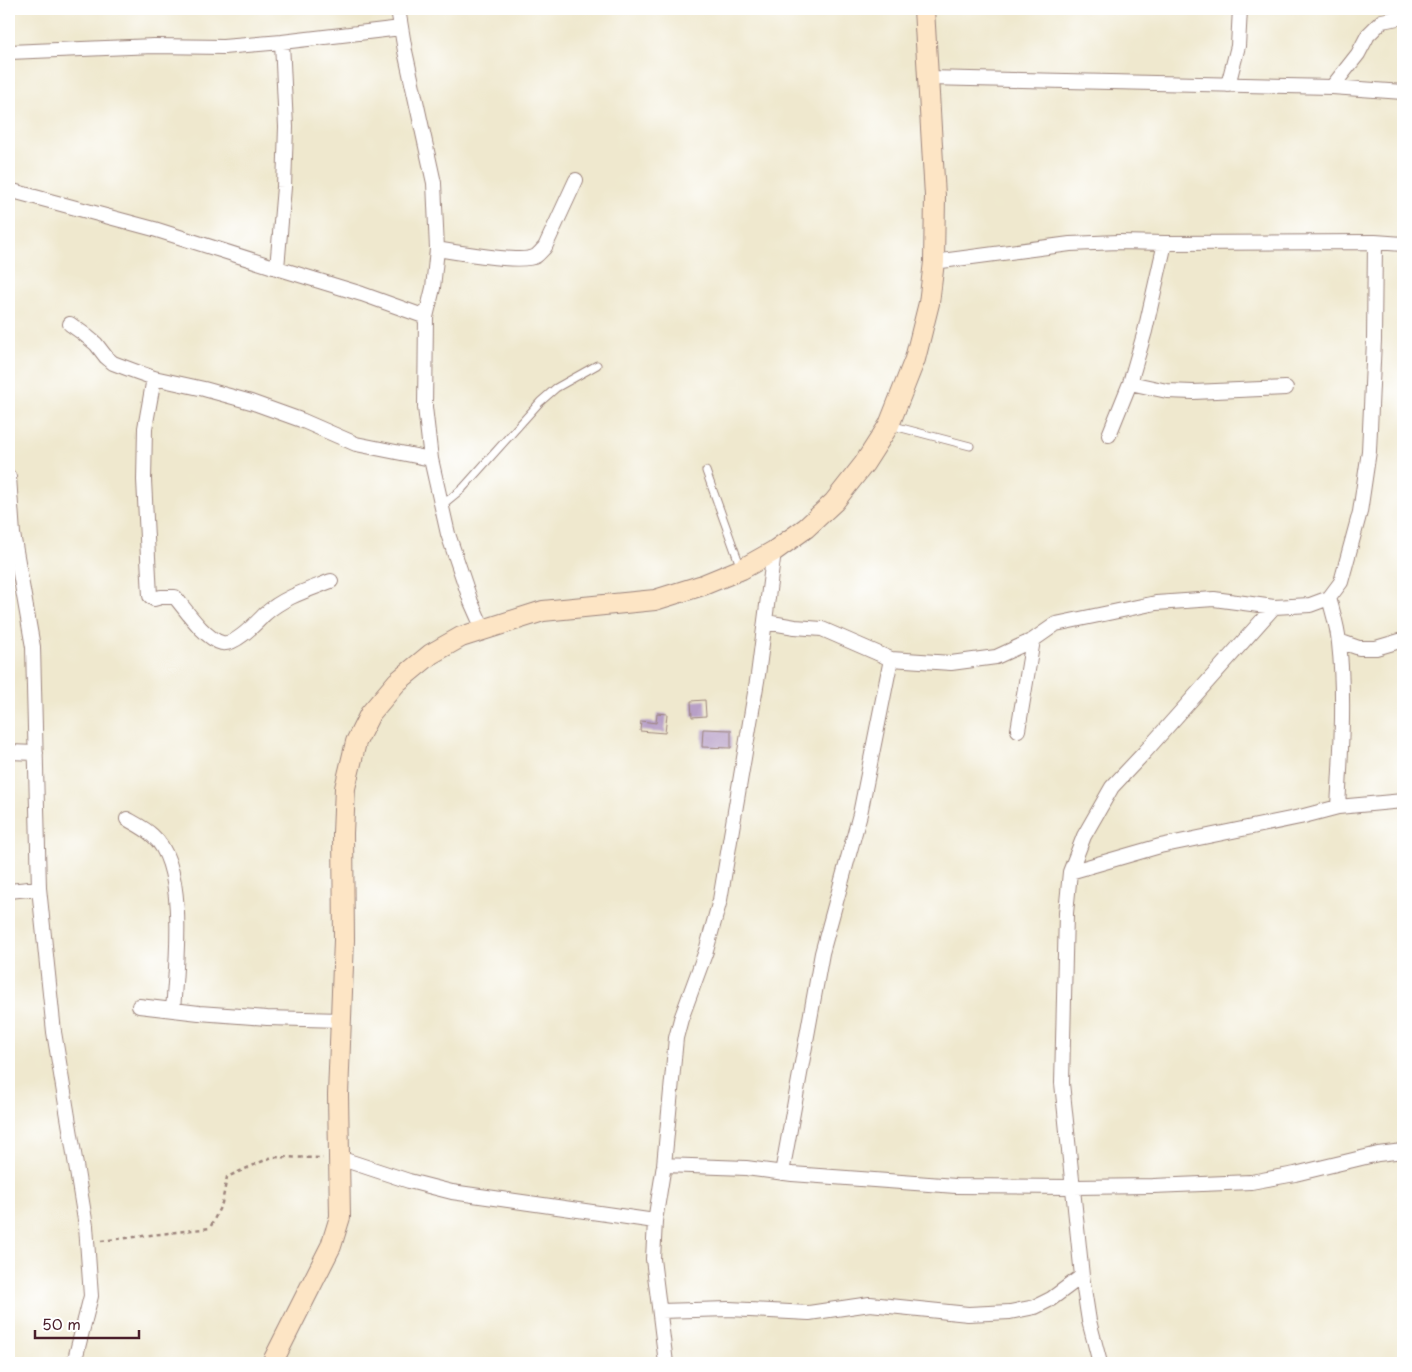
<svg xmlns="http://www.w3.org/2000/svg" width="1412" height="1372" font-family="'Playpen Sans',sans-serif">
	<rect width="100%" height="100%" fill="#fff"/>
	<filter id="ink" filterUnits="userSpaceOnUse"><feTurbulence type="fractalNoise" baseFrequency=".02" numOctaves="2"/><feDisplacementMap in="SourceGraphic" scale="10" xChannelSelector="R" yChannelSelector="G"/><feConvolveMatrix kernelMatrix="1 2 1 2 8 2 1 2 1" color-interpolation-filters="sRGB"/></filter>
	<filter id="wash" filterUnits="userSpaceOnUse"><feTurbulence type="fractalNoise" baseFrequency=".0096" numOctaves="4" result="noise"/><feDisplacementMap in="SourceGraphic" scale="20" xChannelSelector="R" yChannelSelector="G"/><feGaussianBlur stdDeviation="1.12" result="paint"/><feColorMatrix in="noise" values="0 0 0 0 0 0 0 0 0 0 0 0 0 0 0 0 0 1.4 0 .05"/><feComposite in="paint" operator="in"/></filter>
	<g filter="url(#wash)">
		<rect width="100%" height="100%" fill="#efe8ce"/>
		<g id="blocks">
			<path fill="#b8a0c7" d="M705 700 706 716 692 717 691 701Z
				M657 713 667 714 665 733 640 731 641 721 656 723Z
				M703 729 731 730V748L702 747Z"/>
		</g>
	</g>
	<g filter="url(#ink)">
		<use href="#blocks" fill-opacity="0" stroke="#9c847c" stroke-width="1"/>
		<g fill="none" stroke-linecap="round" stroke-linejoin="round">
			<g stroke="#9c847c" stroke-width="9">
				<path id="service" d="M890 425 970 446
					M706 471 741 568
					M441 506 463 488 540 402 556 388 597 365"/>
			</g>
			<g stroke="#9c847c" stroke-width="16">
				<path id="minor" d="M398 9 405 51 434 183 437 249 433 288 426 317 425 407 431 459 448 534 471 602 483 629
					M9 52 154 46 223 47 282 42 401 28
					M928 78 1332 87 1403 92
					M1228 85 1238 46 1240 9
					M1332 87 1358 54 1368 35 1382 21 1403 17
					M9 190 154 229 277 268 362 294 426 317
					M437 249C456 252 523 264 536 256 539 254 542 250 545 247L576 180
					M934 262 1070 244 1119 242 1165 243 1375 242 1403 244
					M277 268 284 187 286 127 282 42
					M70 324 84 334 96 344 106 357 113 363 137 372 154 378 204 389 251 402 301 420 356 444 431 459
					M154 378 145 428 144 480 150 596 154 599 161 597H175C186 610 204 638 222 643 235 646 256 623 265 614 284 597 308 590 331 581
					M1130 383 1167 391 1193 392 1286 388
					M1109 435 1130 383 1145 331 1165 243
					M9 477 13 534 33 647 39 888 54 1032 86 1226 91 1296 74 1363
					M1329 598C1333 613 1338 628 1339 643 1345 697 1341 752 1338 807
					M766 622 795 627 822 629 891 659 951 663 996 657 1033 640 1056 624 1156 603 1214 599 1274 607 1310 605 1329 598 1341 582 1360 512 1369 451 1374 340 1375 242
					M1339 641 1359 648H1376L1403 640
					M1018 730 1033 640
					M9 752 36 753
					M127 819C136 824 146 829 153 836 188 866 176 967 173 1010
					M1070 872 1160 846 1300 817 1338 807 1403 801
					M9 891 39 888
					M139 1006 199 1013 267 1018 341 1020
					M339 1158 409 1181 452 1192 655 1221
					M664 1165 746 1168 792 1174 956 1186 1073 1187 1153 1186 1251 1182 1295 1174 1378 1154 1403 1151
					M782 1173 822 953 860 814 891 659
					M660 1311 729 1309 809 1313 870 1304 968 1314 1010 1312 1035 1307 1051 1299 1082 1276
					M666 1363 653 1259 655 1221 664 1165 676 1038 681 1019 706 951 720 900 758 675 774 551
					M1100 1363 1089 1321 1082 1276 1062 1083 1066 913 1070 872 1084 836 1112 787 1144 753 1274 607"/>
			</g>
			<g stroke="#9c847c" stroke-width="22">
				<path id="secondary" d="M272 1363 331 1246 340 1217 338 1095 344 940 343 833 345 788 356 742 370 714 397 682 431 654 461 637 543 611 655 600 703 585 742 569 774 551 806 528 834 502 864 464 889 425 915 359 929 303 934 262 935 196 924 9"/>
			</g>
			<path stroke="#9c847c" stroke-width="2.5" stroke-dasharray="4 4" stroke-linecap="butt" d="M101 1241 210 1228 222 1203 227 1177 272 1157 323 1158"/>
			<use href="#service" stroke="#fff" stroke-width="7"/>
			<use href="#minor" stroke="#fff" stroke-width="14"/>
			<use href="#secondary" stroke="#fde5c5" stroke-width="20"/>
		</g>
	</g>
	<rect width="1412" height="1372" fill="none" stroke="#fff" stroke-width="30"/>
	<path d="M35 1330v8h104v-8" fill="none" stroke="#4a1f2b" stroke-width="2.5"/>
	<text x="42" y="1330" font-size="15" fill="#4a1f2b" stroke="#ffffff" stroke-width="4" paint-order="stroke">50 m</text>
</svg>
